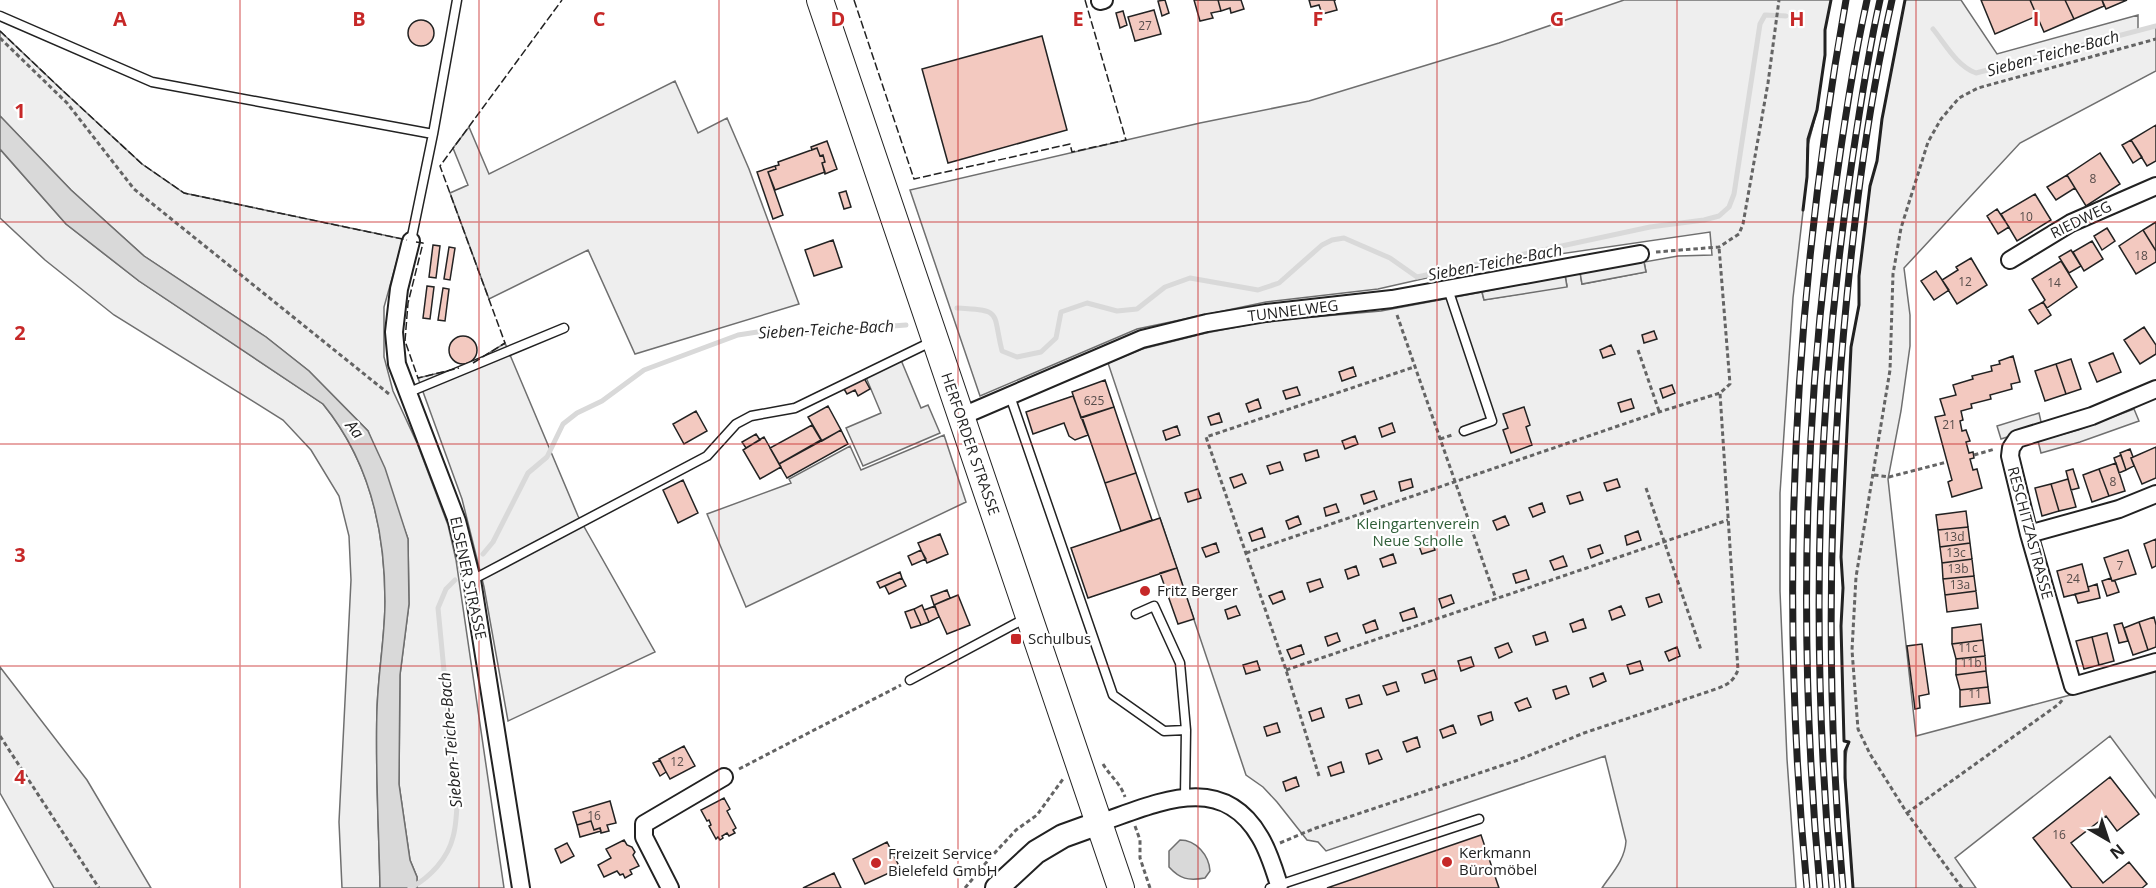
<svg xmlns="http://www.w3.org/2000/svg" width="2156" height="888" font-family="'Open Sans',sans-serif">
	<rect width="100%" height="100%" fill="#fff"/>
	<path fill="#eee" stroke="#6f6f6f" stroke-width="1.5" d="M1624 0H1831L1825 30V55L1817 110 1807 149V177L1793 298 1780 493V591L1787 759 1796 888H1602C1612 873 1625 860 1626 841L1605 756 1326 851 1318 842 1307 840 1277 802 1263 787 1246 775 1108 363 1142 349 1206 333 1268 321 1381 311 1482 292 1484 300 1567 286 1565 275 1580 272 1582 284 1646 272 1644 262 1678 256 1712 255 1710 232 1560 254 1559 248 1378 289 1266 302 1137 329 980 396 910 190 1200 123 1309 101 1499 43Z
		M1905 0H1961L1997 54 2138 15V31L2156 27V71L2020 143 1904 268 1910 315V346L1901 411 1888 479 1916 736 2089 690 2156 669V798L2110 736 1955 858 1976 888H1853C1851 858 1849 828 1847 799 1846 781 1843 759 1849 743L1844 741 1841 626 1843 588 1841 557 1851 347 1859 306V276L1870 186 1877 161 1882 119Z
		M0 31 61 89 142 164 184 193 403 239 384 307V357L393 391 417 443 448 525 456 560 504 888H417V877L410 860 399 784 400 675 409 604 408 539 368 431 309 371 266 337 144 256 71 190 0 116Z
		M675 81 698 133 727 118 749 169 799 304 635 354 588 250 489 299 450 193 468 185 453 148 469 127 489 174Z
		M0 149 66 224 139 281 323 404C369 461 385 528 385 601 385 637 378 673 377 710 375 769 379 829 380 888H342L339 822 351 580 349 536 339 496 311 450 283 420 114 315 45 260 0 218Z
		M505 343 578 516 655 652 508 721 484 587 462 499 418 378 468 366Z
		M944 435 966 502 746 607 707 514 791 483 789 479 850 446 861 470Z
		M0 667 87 780 151 888H54L0 793Z"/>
	<path fill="#ededed" stroke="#6f6f6f" stroke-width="1.5" d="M1644 262 1646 272 1582 284 1580 272Z
		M1565 275 1567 287 1484 300 1482 292Z
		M901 360 921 408 928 405 940 433 863 466 846 428 881 413 865 375Z
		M2134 409 2139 421 2080 442 2041 453 2038 441 2078 430Z
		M2039 413 2042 426 2001 439 1997 426Z"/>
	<path fill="#d9d9d9" stroke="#6f6f6f" stroke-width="1.5" d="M0 116 71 190 144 256 266 337 309 371 368 431 385 468 408 539 409 604 400 675 399 784 410 860 417 877V888H380C379 829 375 769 377 710 378 673 385 637 385 601 385 529 369 460 323 404L139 281 66 224 0 149Z
		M1180 840C1196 840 1209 855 1210 871L1205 878C1188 881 1180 879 1169 867V851Z"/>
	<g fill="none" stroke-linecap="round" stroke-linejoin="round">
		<path stroke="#d9d9d9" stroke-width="5" d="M1933 29C1946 45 1957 66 1976 73L2156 26
			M957 308C1003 311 992 310 1002 351L1017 357 1041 352 1056 338 1061 312 1087 303 1117 311 1137 309 1165 287 1190 278 1258 290 1279 283 1322 245 1332 240 1344 238 1390 258 1417 277 1650 227 1704 220 1719 216 1729 207 1734 194 1760 24 1765 15 1786 16
			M483 554 493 542 528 473 547 457 563 424 577 413 602 401 644 370 738 335 764 331 799 333 906 325
			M410 888C430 878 448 858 453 837 456 827 456 817 457 807L438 608 446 589 455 580"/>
	</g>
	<path fill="#f3c9c0" stroke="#222" stroke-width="1.5" d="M1165 0 1169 13 1162 16 1158 1Z
		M1194 0H1218L1221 11 1211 13 1213 18 1200 21Z
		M1218 0H1241L1244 9 1231 13 1230 8 1221 11Z
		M1309 0H1336H1334L1337 10 1322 14 1319 5 1311 7Z
		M1981 0H2030L2037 16 1995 34Z
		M2030 0H2065L2074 19 2044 32Z
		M2065 0H2102L2104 6 2074 19Z
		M2102 0H2127L2106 9Z
		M1154 10 1161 34 1135 41 1128 17Z
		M1123 11 1127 25 1120 28 1116 13Z
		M408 33a13 13 0 1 1 26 0a13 13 0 1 1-26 0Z
		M1042 36 1067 130 948 163 922 69Z
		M2156 125V161L2147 166 2131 140Z
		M2131 140 2142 157 2133 163 2122 145Z
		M827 141 837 169 825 174 822 163 825 162 823 155 820 156 817 148 812 150 811 147Z
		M817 148 820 156 823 155 825 162 822 163 825 172 775 190 768 172 776 169 775 166 779 165 778 162Z
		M2100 153 2120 184 2086 206 2067 175Z
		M775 166 776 169 768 172 783 215 773 219 757 172Z
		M2067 175 2075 188 2056 200 2047 187Z
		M846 191 851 207 844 209 839 193Z
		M2035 194 2051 220 2017 241 2001 214Z
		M1997 209 2009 227 1998 234 1987 216Z
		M2156 222V251L2143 230Z
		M2107 228 2115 241 2102 250 2094 236Z
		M2143 230 2156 251V262L2136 274 2119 246Z
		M833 240 842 267 814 276 805 250Z
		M2092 241 2103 259 2084 271 2073 252Z
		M433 245 440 246 436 278 429 277Z
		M449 247 455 248 450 280 444 279Z
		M2071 250 2081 266 2069 273 2059 257Z
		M1971 258 1987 285 1957 304 1942 280 1958 270 1956 267Z
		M2061 261 2077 287 2047 308 2043 302 2045 300 2032 279Z
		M1936 271 1949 290 1934 300 1921 281Z
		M427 286 434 287 430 319 423 318Z
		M443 288 449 289 445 321 438 320Z
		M2043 302 2051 315 2038 324 2029 310Z
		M2144 327 2156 345V354L2140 364 2124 340Z
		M1654 331 1657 339 1644 343 1642 335Z
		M449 350a14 14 0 1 1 28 0a14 14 0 1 1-28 0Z
		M1611 345 1615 354 1603 358 1600 350Z
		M2113 353 2121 372 2097 382 2089 363Z
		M2013 356 2020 382 2011 384 2012 389 1990 395 1991 399 1971 404 1972 408 1961 411 1963 420 1960 421 1962 431 1966 430 1970 441 1966 442 1969 453 1973 452 1974 458 1970 459 1973 470 1977 469 1982 488 1952 497 1948 482 1952 480 1935 417 1945 415 1940 399 1956 395 1953 385 1973 379 1972 376 1992 371 1991 366 2000 364 1999 361Z
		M2071 359 2081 389 2066 394 2056 364Z
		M2056 364 2066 394 2045 401 2035 371Z
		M1353 367 1356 376 1342 381 1339 372Z
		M864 378 870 389 858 396 855 390 847 394 844 389Z
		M1105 380 1114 407 1081 418 1072 392Z
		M1672 385 1675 393 1663 398 1660 389Z
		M1297 387 1300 395 1286 399 1283 391Z
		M1073 396 1088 435 1075 440 1069 436 1064 423 1033 434 1026 412Z
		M1258 399 1261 408 1249 412 1246 404Z
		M1631 399 1634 408 1621 412 1618 403Z
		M828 406 841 430 822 441 808 417Z
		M1114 407 1136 473 1105 483 1082 417Z
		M1524 407 1530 425 1526 427 1532 445 1511 453 1503 430 1508 428 1503 414Z
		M696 411 707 431 684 444 673 424Z
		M1219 413 1222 422 1211 425 1208 417Z
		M1392 423 1395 432 1382 437 1379 428Z
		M812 425 821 440 779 464 770 448Z
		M1177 426 1180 435 1166 440 1163 431Z
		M841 430 848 444 787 478 779 464Z
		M756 434 760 440 746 448 742 442Z
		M1355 436 1358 444 1345 449 1342 441Z
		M764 437 781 467 760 479 743 450Z
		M2156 447V478L2142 484 2131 458Z
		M2130 449 2133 457 2131 458 2134 466 2126 470 2120 453Z
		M1317 450 1319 457 1306 461 1304 454Z
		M2121 455 2126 470 2119 473 2114 458Z
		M1280 462 1283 470 1270 474 1267 466Z
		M2116 463 2125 491 2109 496 2099 469Z
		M2073 469 2079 488 2071 490 2066 471Z
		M2099 469 2109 496 2092 502 2083 475Z
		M1136 473 1152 520 1121 531 1105 483Z
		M1242 474 1246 483 1234 488 1230 478Z
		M1411 479 1413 487 1401 491 1399 482Z
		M1617 479 1620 487 1607 491 1604 483Z
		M2068 479 2076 507 2059 511 2051 484Z
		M683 480 698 513 678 523 663 490Z
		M2051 484 2059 511 2042 516 2035 488Z
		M1198 489 1201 498 1188 502 1185 493Z
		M1374 491 1377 499 1364 504 1361 495Z
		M1580 492 1583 500 1570 504 1567 496Z
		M1542 503 1545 512 1533 517 1529 508Z
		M1336 504 1339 512 1326 516 1324 508Z
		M1966 511 1968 527 1938 530 1936 515Z
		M1298 516 1301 524 1289 529 1286 521Z
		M1505 516 1509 525 1497 530 1493 521Z
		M1160 518 1177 568 1088 598 1071 548Z
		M1968 527 1970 543 1940 547 1938 530Z
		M1262 528 1265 537 1252 541 1249 533Z
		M1638 531 1641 540 1627 545 1625 536Z
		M940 534 948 554 927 563 918 543Z
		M2156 539V566L2152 568 2144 544Z
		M1432 541 1435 550 1422 554 1419 546Z
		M1216 543 1219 552 1206 557 1202 548Z
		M1970 543 1972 559 1942 563 1940 547Z
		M1600 545 1603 553 1591 558 1588 549Z
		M921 550 926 559 912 565 908 556Z
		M2128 550 2136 574 2112 581 2104 558Z
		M1393 554 1396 563 1383 567 1380 559Z
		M1563 556 1567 566 1554 570 1550 561Z
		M1972 559 1974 576 1943 579 1942 563Z
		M2082 564 2089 591 2064 597 2057 571Z
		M1356 566 1359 575 1348 579 1345 570Z
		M1177 568 1194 619 1178 624 1160 573Z
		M1526 570 1529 579 1516 583 1513 574Z
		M900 572 902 578 880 588 877 582Z
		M1974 576 1976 591 1945 595 1943 579Z
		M902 578 906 586 889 594 885 586Z
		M2111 578 2112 581H2115L2119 592 2107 596 2102 581Z
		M1320 579 1323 587 1310 592 1307 583Z
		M2097 584 2100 598 2078 603 2075 594 2089 591 2088 587Z
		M947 590 950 598 934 605 931 596Z
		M1282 591 1285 599 1273 604 1269 596Z
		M1976 591 1978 608 1947 612 1945 595Z
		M1659 594 1662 602 1649 607 1646 598Z
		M958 595 970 625 947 634 934 605Z
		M1451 595 1454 603 1442 608 1439 599Z
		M922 605 929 622 921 625 914 609Z
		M935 606 939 617 929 622 924 610Z
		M1236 606 1240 615 1228 619 1225 610Z
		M1621 606 1625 615 1612 620 1609 611Z
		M1414 608 1417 617 1403 621 1400 613Z
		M914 609 921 625 911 628 905 612Z
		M2154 617 2156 625V647L2148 650 2139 622Z
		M1583 619 1586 628 1573 632 1570 624Z
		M1375 620 1378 629 1366 633 1363 625Z
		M2139 622 2148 650 2133 655 2124 628Z
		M2122 623 2128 641 2119 643 2114 625Z
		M1981 624 1983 640 1952 644V628Z
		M1545 632 1548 641 1536 645 1533 636Z
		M1337 633 1340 641 1328 646 1325 637Z
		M2107 633 2114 661 2099 665 2092 637Z
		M2092 637 2099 665 2084 669 2076 641Z
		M1983 640 1985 656 1956 659 1952 644Z
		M1508 643 1512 652 1499 658 1495 648Z
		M1922 644 1929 694 1919 696 1920 708 1915 709 1907 646Z
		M1301 645 1304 654 1291 659 1287 650Z
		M1677 647 1680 656 1669 661 1665 652Z
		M1985 656 1986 671 1956 675V659Z
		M1471 657 1474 666 1461 671 1458 661Z
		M1257 661 1260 670 1246 674 1243 665Z
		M1640 661 1643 670 1630 674 1627 665Z
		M1434 670 1437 679 1425 683 1422 674Z
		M1986 671 1988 687 1960 690 1956 675Z
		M1603 673 1606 681 1593 687 1590 678Z
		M1396 682 1399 691 1387 695 1383 686Z
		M1566 686 1569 694 1556 699 1553 690Z
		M1988 687 1990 703 1960 707V690Z
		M1359 695 1362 704 1349 708 1346 699Z
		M1527 698 1531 707 1519 711 1515 703Z
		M1321 708 1324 717 1312 721 1309 712Z
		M1491 712 1493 720 1481 725 1478 716Z
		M1277 723 1280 732 1267 736 1264 727Z
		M1453 725 1456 733 1443 738 1440 730Z
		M1417 737 1420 747 1407 752 1403 742Z
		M684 746 695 766 670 779 659 759Z
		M1378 750 1382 759 1369 764 1366 754Z
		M660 760 666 772 660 776 653 763Z
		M1341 762 1344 772 1331 776 1328 767Z
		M1296 777 1299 786 1286 791 1283 782Z
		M2110 777 2139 814 2117 831 2106 816 2071 843 2103 883 2129 862 2147 884 2142 888H2072L2033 838Z
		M724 798 730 809 727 811 736 828 733 830 735 833 729 836 727 833 722 836 723 838 720 840 718 837 716 839 709 826 711 825 709 820 707 821 701 810Z
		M610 801 616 823 607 825 609 831 601 833 600 828 594 830 591 821 577 825 573 812Z
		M591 821 594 830 600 828 601 831 580 837 577 825Z
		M1481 835 1499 888H1327Z
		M624 840 627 845 632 847 635 852 633 855 639 866 630 870 632 874 625 878 623 874 620 875 617 871 604 877 598 865 611 858 606 849Z
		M887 842 900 868 865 884 853 859Z
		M567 843 574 856 561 863 555 849Z
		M834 873 841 888H803Z"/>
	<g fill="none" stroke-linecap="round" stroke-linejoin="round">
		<g stroke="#222" stroke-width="11">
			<path id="service" d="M0 16 152 82 433 134
				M411 241 433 134 457 0
				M1448 289 1492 421 1464 431
				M407 393 564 328
				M1010 396 1113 695 1164 731 1186 730 1185 797
				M472 580 707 456 736 424 751 416 795 408 933 341
				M1136 614 1154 606 1180 663 1186 730
				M910 680 1026 618
				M1270 888 1479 819"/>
		</g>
		<g stroke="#222" stroke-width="20">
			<path id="minor" d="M1100 1 1104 0
				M411 241 399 289 394 332 397 364 457 521 472 580 521 888
				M2010 260 2071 223 2156 186
				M2156 389 2092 416 2017 439 2011 448 2010 456 2029 534 2073 686 2156 662
				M960 417 1142 339 1207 323 1266 313 1392 299 1640 254
				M2029 534 2119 509 2156 494
				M1099 823C1156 804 1221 770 1260 837 1269 852 1274 869 1279 885
				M670 888 644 837V824L724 777"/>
		</g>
		<g stroke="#222" stroke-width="26">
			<path id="secondary" d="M997 888 1036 852 1063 836 1099 823"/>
		</g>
		<g stroke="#222" stroke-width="28">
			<path id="primary" d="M820 0 1121 888"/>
		</g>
		<path stroke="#646464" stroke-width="3" stroke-dasharray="4.5 3" stroke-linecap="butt" d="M0 38 67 103 134 189 389 394
			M1656 252 1719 247 1739 234 1743 224 1768 83 1779 0
			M1397 315 1496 599
			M1638 350 1659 411
			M1440 439 1452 435
			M1974 455 1995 449
			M1874 475 1889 477 1947 462
			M1646 488 1701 650
			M1246 553 1659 412 1720 393
			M1286 670 1728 520
			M0 736 99 888
			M1103 764C1110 776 1121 784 1125 797
			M739 769 901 685
			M1319 776 1286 670 1206 437 1414 367
			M1907 813 2059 704 2063 699
			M1135 826 1140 840V858L1150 888
			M1280 843 1313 829 1518 760 1584 733 1716 689C1727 685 1733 682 1738 670L1720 393 1730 384 1719 247
			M965 888 990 858 1016 830 1037 815 1063 779
			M1962 888 1907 813 1870 754 1858 729 1852 650 1856 577 1890 370 1893 274 1901 228 1928 142 1941 119 1959 98 1978 88 2156 39"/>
		<use href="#service" stroke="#fff" stroke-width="8"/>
		<use href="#minor" stroke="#fff" stroke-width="16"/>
		<use href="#secondary" stroke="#fff" stroke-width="22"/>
		<use href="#primary" stroke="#fff" stroke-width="26"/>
		<g stroke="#222" stroke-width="7">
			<path id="rail" d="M1807 888C1778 591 1794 294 1846 0
				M1820 888C1799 660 1802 432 1833 205 1842 137 1852 68 1867 0
				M1832 888C1810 646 1816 401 1852 161 1860 107 1868 53 1880 0
				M1843 888C1827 713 1828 538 1841 363 1851 242 1865 119 1892 0"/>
		</g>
		<use href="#rail" stroke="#fff" stroke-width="4.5" stroke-dasharray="14" stroke-linecap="butt"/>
		<path stroke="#222" stroke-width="1.5" stroke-dasharray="8 3" stroke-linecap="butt" d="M854 0 914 179 1070 144 1072 152 1126 140 1085 0
			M0 31 61 89 142 164 184 193 407 240
			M416 242 423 243 408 303 405 341 418 378 459 368
			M473 363 505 343 440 166 562 0"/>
		<path stroke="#222" stroke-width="3" d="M1803 210 1807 177 1808 139 1817 110 1825 55V30L1831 0
			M1853 888 1845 778V751L1849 742 1844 741 1841 626 1843 588 1841 557 1851 347 1859 305V276L1870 186 1877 161 1882 119 1905 0"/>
	</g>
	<path fill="none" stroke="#c62828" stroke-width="1.5" stroke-opacity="0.55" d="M240 0V888M479 0V888M719 0V888M958 0V888M1198 0V888M1437 0V888M1677 0V888M1916 0V888M0 222H2156M0 444H2156M0 666H2156"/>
	<g fill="#c62828" stroke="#fff" stroke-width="2">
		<circle cx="1145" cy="591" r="6"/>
		<rect x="1010" y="633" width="12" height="12" rx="3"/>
		<circle cx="1447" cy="862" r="6"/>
		<circle cx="876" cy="863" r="6"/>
	</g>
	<g text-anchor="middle" stroke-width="4.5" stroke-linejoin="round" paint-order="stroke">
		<g font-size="12" fill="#564c4a">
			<text x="1145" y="30">27</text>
			<text x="2093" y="183">8</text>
			<text x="2026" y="221">10</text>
			<text x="2141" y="260">18</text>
			<text x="1965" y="286">12</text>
			<text x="2054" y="287">14</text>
			<text x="1094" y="405">625</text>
			<text x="1949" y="429">21</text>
			<text x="2113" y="486">8</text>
			<text x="1954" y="541">13d</text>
			<text x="1956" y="557">13c</text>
			<text x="2120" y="570">7</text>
			<text x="1958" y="573">13b</text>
			<text x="2073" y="583">24</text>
			<text x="1960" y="589">13a</text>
			<text x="1968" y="652">11c</text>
			<text x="1971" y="667">11b</text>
			<text x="1975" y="698">11</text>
			<text x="677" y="766">12</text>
			<text x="594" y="820">16</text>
			<text x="2059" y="839">16</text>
		</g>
		<g font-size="15" fill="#222" stroke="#fff">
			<text transform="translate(2081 220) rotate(-26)" y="5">RIEDWEG</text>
			<text transform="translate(1293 311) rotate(-7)" y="5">TUNNELWEG</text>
			<text transform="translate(970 444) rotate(71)" y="5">HERFORDER STRASSE</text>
			<text transform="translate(2030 533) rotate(75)" y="5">RESCHITZASTRASSE</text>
			<text transform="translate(468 578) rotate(78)" y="5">ELSENER STRASSE</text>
		</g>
		<g font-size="15" fill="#2f5e38" stroke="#fff">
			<text x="1418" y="529">Kleingartenverein<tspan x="1418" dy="17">Neue Scholle</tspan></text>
		</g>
		<g font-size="15" fill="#222" stroke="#fff" text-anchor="start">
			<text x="1157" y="596">Fritz Berger</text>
			<text x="1028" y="644">Schulbus</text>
			<text x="1459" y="858">Kerkmann<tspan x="1459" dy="17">Büromöbel</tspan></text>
			<text x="888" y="859">Freizeit Service<tspan x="888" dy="17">Bielefeld GmbH</tspan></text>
		</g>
		<g font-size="16" font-style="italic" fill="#222" stroke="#fff">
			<text transform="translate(2053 53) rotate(-15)" y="6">Sieben-Teiche-Bach</text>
			<text transform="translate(1495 262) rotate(-11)" y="6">Sieben-Teiche-Bach</text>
			<text transform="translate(826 329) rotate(-3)" y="6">Sieben-Teiche-Bach</text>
			<text transform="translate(355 429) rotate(51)" y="6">Aa</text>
			<text transform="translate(450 740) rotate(-95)" y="6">Sieben-Teiche-Bach</text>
		</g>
	</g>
	<g font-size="20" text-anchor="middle" font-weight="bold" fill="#c62828" stroke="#fff" stroke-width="4.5" stroke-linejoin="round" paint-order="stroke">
		<text x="120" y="26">A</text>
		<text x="359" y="26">B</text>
		<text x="599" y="26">C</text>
		<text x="838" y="26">D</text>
		<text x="1078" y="26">E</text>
		<text x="1318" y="26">F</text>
		<text x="1557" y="26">G</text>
		<text x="1797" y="26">H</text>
		<text x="2036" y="26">I</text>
		<text x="20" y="118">1</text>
		<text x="20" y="340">2</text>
		<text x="20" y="562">3</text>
		<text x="20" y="784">4</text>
	</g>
	<g transform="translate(2108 840) rotate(141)" stroke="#ffffff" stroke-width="4.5" paint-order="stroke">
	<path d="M0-4.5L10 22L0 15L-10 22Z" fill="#222222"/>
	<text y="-9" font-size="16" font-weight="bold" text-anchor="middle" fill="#222222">N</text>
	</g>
</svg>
